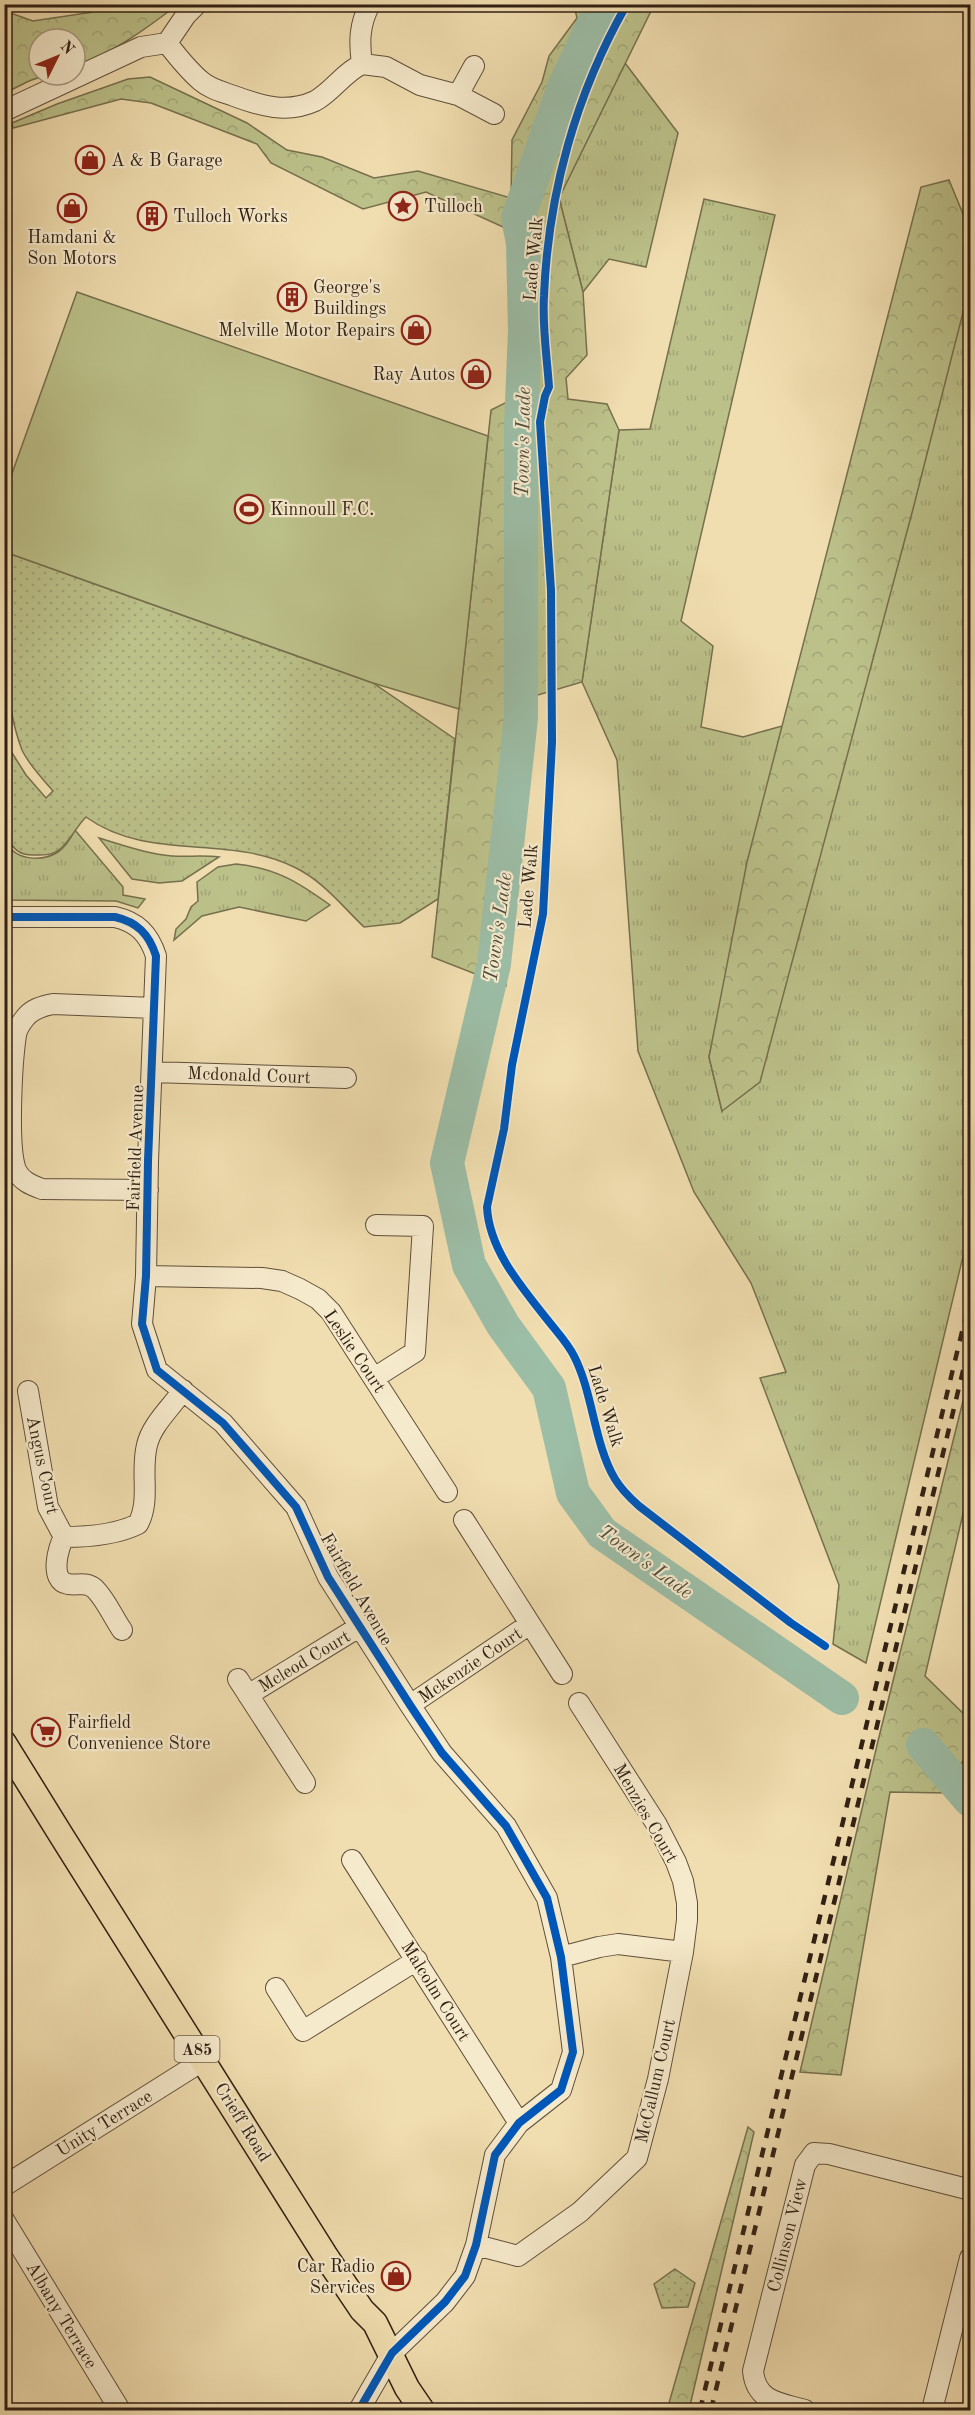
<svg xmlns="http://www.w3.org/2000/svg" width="975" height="2415" font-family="'Old Standard TT',serif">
	<defs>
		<pattern id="grass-tufts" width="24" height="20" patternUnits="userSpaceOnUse" patternTransform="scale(1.5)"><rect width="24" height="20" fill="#bcc18a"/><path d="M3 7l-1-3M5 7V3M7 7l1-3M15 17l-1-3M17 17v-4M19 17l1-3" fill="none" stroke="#a2a576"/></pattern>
		<pattern id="forest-crowns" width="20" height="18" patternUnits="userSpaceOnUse" patternTransform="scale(1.5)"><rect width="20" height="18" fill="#bcc18a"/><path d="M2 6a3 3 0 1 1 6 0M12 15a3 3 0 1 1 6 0" fill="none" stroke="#a2a576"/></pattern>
		<pattern id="park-dots" width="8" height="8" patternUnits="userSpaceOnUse" patternTransform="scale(1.5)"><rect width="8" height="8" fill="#bcc18a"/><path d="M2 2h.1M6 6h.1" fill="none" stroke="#a2a576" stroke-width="1.8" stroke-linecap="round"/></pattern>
	</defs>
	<rect width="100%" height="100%" fill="#f1deb0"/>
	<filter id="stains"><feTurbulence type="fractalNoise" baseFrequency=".00333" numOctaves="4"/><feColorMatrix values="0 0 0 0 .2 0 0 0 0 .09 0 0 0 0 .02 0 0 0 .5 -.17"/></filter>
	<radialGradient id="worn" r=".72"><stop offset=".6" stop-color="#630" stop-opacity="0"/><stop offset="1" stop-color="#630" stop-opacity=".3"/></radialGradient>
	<path fill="url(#grass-tufts)" stroke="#76704e" stroke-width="1.5" d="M625 63 678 133 646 267 609 259 583 292 559 198Z
		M704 199 775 215 681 621 713 646 701 727 743 737 782 726 709 1057 722 1111 970 284V1227L866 1663 833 1644 839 1585 760 1378 786 1372 751 1283 694 1192 638 1051 617 760 582 682 619 430 650 429Z
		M5 793 9 794C8 805 3 830 6 840 13 861 42 862 58 852 66 847 71 838 75 830L123 887V895L145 899 138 908 116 901 5 900Z
		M99 838C123 845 147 854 172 856 188 857 203 855 219 857L182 881 159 883 132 879Z
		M236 864C276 868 298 882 330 905L306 921 239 907 202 916 174 940 176 929 186 919 191 907 198 901 197 882 218 867Z"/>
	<path fill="url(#forest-crowns)" stroke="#76704e" stroke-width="1.5" d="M104 5H177C146 29 113 53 75 66V39H39V75H46L29 81 5 93V11L33 21 93 12Z
		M574 5H654L559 198 583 292 587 355 566 378 568 399 607 404 619 430 582 682 514 702 506 986 432 957 491 410 511 400 512 231 426 192 363 209 271 163 257 144 151 103 121 99 13 128 12 123 57 104 128 79 150 77 247 123 287 150 322 157 374 178 418 171 511 198 512 140 542 82 549 56 577 18Z
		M949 180 970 231V285L913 509 760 1082 722 1111 709 1057 747 862 921 187Z
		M970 1373V1484L925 1676 970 1720V1746L947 1793 890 1792 841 2075 800 2072 878 1741Z
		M748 2127 754 2132 689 2410H667Z"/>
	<path fill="url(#park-dots)" stroke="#76704e" stroke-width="1.5" d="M5 552 373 683 455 739 438 899 400 923 364 927C342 906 322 880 294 867 228 834 148 862 86 817 76 827 70 841 60 849 52 856 42 855 33 855 0 855 8 819 10 793L5 792 4 740 26 775 46 798 53 791C42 778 29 765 22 750 0 693 5 614 5 552Z
		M675 2269 695 2283 688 2307 662 2308 654 2284Z"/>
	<path fill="#bcc18a" stroke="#76704e" stroke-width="1.5" d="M77 292 488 436 459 709 373 683 5 552V493Z"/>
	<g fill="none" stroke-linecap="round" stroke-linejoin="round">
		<path stroke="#9cbda6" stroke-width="34" d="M603 4 564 87 518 218 523 243 525 331 521 426V718L494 964 447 1163 469 1265 503 1325 549 1388 573 1493 602 1533 842 1698
			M923 1745 970 1800"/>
		<g stroke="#604f3a" stroke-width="22">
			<path id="minor" d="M167 43C177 56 188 70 201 81 210 89 223 92 234 96 261 106 287 114 315 101 333 91 343 73 362 64 359 42 359 25 370 4
				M362 64 386 67 420 85 458 95 494 114
				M458 95 474 66
				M4 111 141 47 167 43 186 15 197 4
				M4 917H115C137 922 149 934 156 956L148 1161 146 1276 142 1324 157 1370 223 1423 296 1507 328 1577 410 1705 442 1753 506 1826 547 1898 561 1957 573 2052 561 2090 519 2123 495 2155 476 2245 465 2276 445 2302 392 2353 359 2410
				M152 1072 346 1078
				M148 1190 42 1189C31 1185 21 1181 16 1170 7 1146 12 1062 16 1035 17 1029 21 1023 25 1018 32 1009 42 1006 53 1004L154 1008
				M146 1276 262 1278 282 1281 300 1289 318 1299 331 1312 447 1492
				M374 1378 415 1352 423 1226 376 1225
				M28 1391 48 1507 64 1537C58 1547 49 1581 68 1584 78 1586 86 1581 95 1589 106 1600 113 1617 122 1630
				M464 1520 562 1674
				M64 1537C88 1537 116 1535 138 1524 151 1500 140 1472 147 1445 152 1424 171 1408 183 1390
				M238 1679 305 1783
				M248 1695 359 1627
				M410 1705 530 1624
				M352 1860 519 2123
				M561 1957 599 1947 618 1944 683 1952 687 1920V1903L683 1881 676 1862 657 1825 579 1703
				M276 1988 303 2031 417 1960
				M4 2186 204 2060
				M4 2220 120 2410
				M476 2245 518 2256 580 2212 637 2158 658 2079 683 1952
				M805 2410C780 2403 756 2402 753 2371L805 2165 814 2153 829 2154 967 2189 970 2192
				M932 2410 970 2258"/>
		</g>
		<g stroke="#301f13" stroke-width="27">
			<path id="major" d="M4 1743 61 1835 325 2255 362 2310 375 2323 407 2388 422 2410"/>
		</g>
		<use href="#minor" stroke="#f6eacc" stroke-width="20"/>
		<use href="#major" stroke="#f1deb0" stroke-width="24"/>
		<path stroke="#301f13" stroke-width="4.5" stroke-dasharray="10 10" stroke-linecap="butt" d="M700 2410 970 1299
			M711 2410 970 1342"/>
		<g stroke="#f6eacc" stroke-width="11">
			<path id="cycleway" d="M627 4C576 93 548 194 544 296 542 326 547 357 549 387L545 396 540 422 551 590 552 742 543 914 512 1065 504 1129 487 1207C489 1251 524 1290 550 1323 558 1333 568 1344 574 1356 593 1393 594 1444 615 1479 621 1489 630 1498 639 1506L791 1623 825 1646
				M4 917H115C137 922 149 934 156 956L148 1161 146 1276 142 1324 157 1370 223 1423 296 1507 328 1577 410 1705 442 1753 506 1826 547 1898 561 1957 573 2052 561 2090 519 2123 495 2155 476 2245 465 2276 445 2302 392 2353 359 2410"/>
		</g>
		<use href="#cycleway" stroke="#0057b8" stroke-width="8"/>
	</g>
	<defs>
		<g id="shop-ring" transform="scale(1.5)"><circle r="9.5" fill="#f6eacc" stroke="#8f2418" stroke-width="1.5"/><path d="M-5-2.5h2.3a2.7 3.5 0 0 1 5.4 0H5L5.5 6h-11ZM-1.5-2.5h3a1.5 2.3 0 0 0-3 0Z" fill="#8f2418"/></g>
		<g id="sight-ring" transform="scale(1.5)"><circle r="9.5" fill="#f6eacc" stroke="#8f2418" stroke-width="1.5"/><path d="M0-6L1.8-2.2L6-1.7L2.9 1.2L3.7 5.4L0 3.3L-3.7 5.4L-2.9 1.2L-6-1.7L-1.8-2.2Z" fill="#8f2418"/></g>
		<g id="building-ring" transform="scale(1.5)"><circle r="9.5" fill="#f6eacc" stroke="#8f2418" stroke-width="1.5"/><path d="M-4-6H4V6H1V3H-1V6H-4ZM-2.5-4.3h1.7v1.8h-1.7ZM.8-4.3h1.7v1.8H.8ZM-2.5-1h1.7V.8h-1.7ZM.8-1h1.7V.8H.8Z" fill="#8f2418"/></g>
		<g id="stadium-ring" transform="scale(1.5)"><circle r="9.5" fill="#f6eacc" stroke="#8f2418" stroke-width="1.5"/><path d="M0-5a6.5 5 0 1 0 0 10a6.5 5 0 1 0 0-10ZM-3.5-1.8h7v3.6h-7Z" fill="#8f2418"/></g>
		<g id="supermarket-ring" transform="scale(1.5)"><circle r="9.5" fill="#f6eacc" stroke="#8f2418" stroke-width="1.5"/><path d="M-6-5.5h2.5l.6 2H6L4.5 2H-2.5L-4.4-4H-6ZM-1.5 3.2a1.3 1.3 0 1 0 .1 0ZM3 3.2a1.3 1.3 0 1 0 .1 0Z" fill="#8f2418"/></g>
	</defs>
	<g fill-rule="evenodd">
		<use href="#shop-ring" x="90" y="160"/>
		<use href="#sight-ring" x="403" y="206"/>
		<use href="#shop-ring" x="72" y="208"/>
		<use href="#building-ring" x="152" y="216"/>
		<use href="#building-ring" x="292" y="297"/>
		<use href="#shop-ring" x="416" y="330"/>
		<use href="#shop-ring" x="476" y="374"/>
		<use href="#stadium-ring" x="249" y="509"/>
		<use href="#supermarket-ring" x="46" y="1732"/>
		<use href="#shop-ring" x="396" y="2276"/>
	</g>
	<g text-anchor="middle" stroke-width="4.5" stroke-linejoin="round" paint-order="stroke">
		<rect fill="#f6eacc" stroke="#6b5c4a" stroke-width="1.5" x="174.5" y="2036" width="45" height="26" rx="4.5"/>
		<g font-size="16" font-weight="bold" fill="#301f13">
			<text x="197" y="2055">A85</text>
		</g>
		<g font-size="18" fill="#301f13" stroke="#f6eacc" text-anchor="start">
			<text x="111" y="166">A &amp; B Garage</text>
			<text x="424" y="212">Tulloch</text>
			<text x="173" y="222">Tulloch Works</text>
			<text x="72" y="243" text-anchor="middle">Hamdani &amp;<tspan x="72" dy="21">Son Motors</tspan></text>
			<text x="313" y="293">George's<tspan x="313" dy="21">Buildings</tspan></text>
			<text x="395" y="336" text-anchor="end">Melville Motor Repairs</text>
			<text x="455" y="380" text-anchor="end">Ray Autos</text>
			<text x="270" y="515">Kinnoull F.C.</text>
			<text x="67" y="1728">Fairfield<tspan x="67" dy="21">Convenience Store</tspan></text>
			<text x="375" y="2272" text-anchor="end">Car Radio<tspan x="375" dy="21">Services</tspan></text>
		</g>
		<g font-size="18" fill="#301f13" stroke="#f6eacc">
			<text transform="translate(533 259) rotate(-85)" y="6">Lade Walk</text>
			<text transform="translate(528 886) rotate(-85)" y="6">Lade Walk</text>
			<text transform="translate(249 1075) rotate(2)" y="6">Mcdonald Court</text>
			<text transform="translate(135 1148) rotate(-88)" y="6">Fairfield Avenue</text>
			<text transform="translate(355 1351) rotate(56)" y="6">Leslie Court</text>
			<text transform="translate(606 1406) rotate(73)" y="6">Lade Walk</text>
			<text transform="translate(43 1465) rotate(78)" y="6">Angus Court</text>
			<text transform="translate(357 1589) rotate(60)" y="6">Fairfield Avenue</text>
			<text transform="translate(304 1661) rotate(-31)" y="6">Mcleod Court</text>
			<text transform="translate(470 1665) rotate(-34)" y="6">Mckenzie Court</text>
			<text transform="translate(646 1813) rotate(60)" y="6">Menzies Court</text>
			<text transform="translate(436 1991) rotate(58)" y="6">Malcolm Court</text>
			<text transform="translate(655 2081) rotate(-77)" y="6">McCallum Court</text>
			<text transform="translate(243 2122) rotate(58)" y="6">Crieff Road</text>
			<text transform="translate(104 2123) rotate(-32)" y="6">Unity Terrace</text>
			<text transform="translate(787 2235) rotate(-76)" y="6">Collinson View</text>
			<text transform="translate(62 2315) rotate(59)" y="6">Albany Terrace</text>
		</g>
		<g font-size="20" font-style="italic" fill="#504e3f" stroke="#f6eacc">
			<text transform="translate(522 442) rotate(-89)" y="7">Town's Lade</text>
			<text transform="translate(497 927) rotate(-82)" y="7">Town's Lade</text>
			<text transform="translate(646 1561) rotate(36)" y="7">Town's Lade</text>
		</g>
	</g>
	<rect width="975" height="2415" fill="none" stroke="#f1deb0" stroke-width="24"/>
	<rect x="6" y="6" width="963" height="2403" fill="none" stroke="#301f13" stroke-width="3"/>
	<rect x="12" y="12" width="951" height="2391" fill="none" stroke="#301f13" stroke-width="1.5"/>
	<g transform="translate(57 57) rotate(47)"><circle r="28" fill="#f6eacc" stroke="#a79982" stroke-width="1.5"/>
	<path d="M0-4.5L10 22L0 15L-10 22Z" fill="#8f2418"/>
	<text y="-9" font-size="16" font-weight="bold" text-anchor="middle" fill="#301f13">N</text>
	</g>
	<rect width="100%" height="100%" filter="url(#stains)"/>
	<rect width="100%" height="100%" fill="url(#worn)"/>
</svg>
